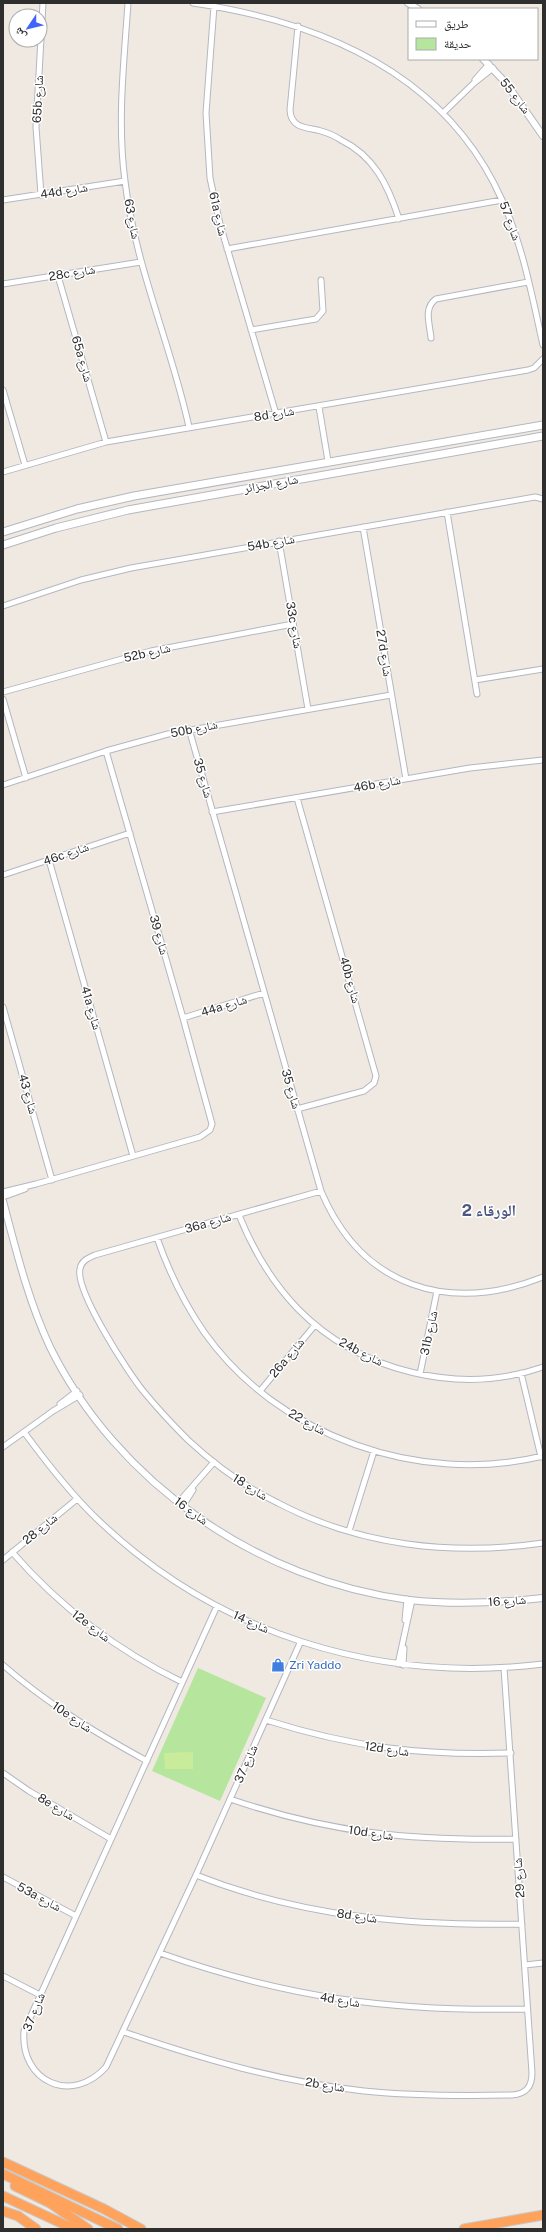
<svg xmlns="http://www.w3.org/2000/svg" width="546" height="2232" font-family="'Public Sans','Noto Naskh Arabic',sans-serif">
	<rect width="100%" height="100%" fill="#efe9e1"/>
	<path fill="#b6e59e" d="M198 1668 266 1698 220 1801 152 1771Z"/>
	<path fill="#c9ec9a" d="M193 1752V1769H165L164 1753Z"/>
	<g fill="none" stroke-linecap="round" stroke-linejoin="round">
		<g stroke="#b4b7c1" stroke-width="7">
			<path id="minor" d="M128 3C124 62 117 122 125 181 135 266 171 344 189 427
				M193 3C322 22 446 74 502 200 523 246 532 296 543 345
				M214 6 206 113 210 178 220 224 276 414
				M298 26 290 110C291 129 307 127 321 131 328 133 335 136 341 140 374 156 388 185 399 219
				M475 80 489 64
				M444 112 474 83 493 68
				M41 195 36 127 43 3
				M3 200 125 181
				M227 249 502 200
				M58 276 106 442
				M3 284 141 262
				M251 330 316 319 323 311 321 280
				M431 338C430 325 423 308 436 299L528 282
				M3 390 25 465
				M319 407 328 461
				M3 472 106 442 528 370 534 368 543 359
				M447 512 477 694
				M363 527 406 779
				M279 541 308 709
				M3 606 81 580 131 568 535 497 543 499
				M475 680 543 669
				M3 692 151 651 293 624
				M3 699 26 778
				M189 729 321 1191C362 1288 449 1314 543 1277
				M3 785 106 751 168 734 391 695
				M212 812 470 768 543 760
				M49 860 133 1156
				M3 875 130 833
				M3 1007 52 1180
				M183 1018 264 993
				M297 1109 364 1091 374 1083 376 1076 297 798
				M321 1191 95 1255C88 1258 81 1261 80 1269 75 1291 129 1374 144 1392 158 1409 173 1425 188 1440 215 1465 245 1487 278 1503 360 1546 452 1556 543 1543
				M3 1192 36 1184 200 1137 210 1130 212 1124 183 1018 106 751
				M3 1197 25 1189
				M239 1215C253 1250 272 1282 298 1309 360 1372 460 1396 543 1367
				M157 1238C169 1272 184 1303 204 1332 278 1437 420 1486 543 1456
				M521 1373 541 1457
				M420 1374 437 1291
				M260 1391 315 1325
				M60 1404 77 1391
				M24 1432C46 1462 69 1492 96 1518 216 1634 378 1684 543 1664
				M3 1447 53 1411 80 1395
				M178 1503 214 1462
				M183 1506 193 1490
				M349 1531 374 1451
				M12 1552C60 1607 116 1650 182 1682
				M3 1560 77 1499
				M217 1606 24 2031C20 2082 72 2105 106 2067L196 1875 300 1643
				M405 1620 407 1599
				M398 1664 412 1600
				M3 1665C46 1703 96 1733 147 1761
				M403 1665 404 1648
				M266 1720C351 1747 422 1756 511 1753
				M3 1773 29 1791 111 1839
				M230 1799C330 1833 411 1841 516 1839
				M196 1875C301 1917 411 1926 522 1924
				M3 1877 76 1916
				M160 1953C287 1998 393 2012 526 2009
				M525 1965 543 1963
				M3 1976 40 1995
				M124 2032C202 2059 281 2082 364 2091 413 2096 463 2096 512 2095 526 2094 532 2087 532 2073L504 1668"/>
		</g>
		<g stroke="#b4b7c1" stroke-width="8">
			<path id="tertiary" d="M408 3 418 9
				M483 59 506 83 543 136
				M3 1201C16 1250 28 1300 50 1347 117 1483 259 1581 409 1600 454 1605 498 1603 543 1598"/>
		</g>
		<g stroke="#b4b7c1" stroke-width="9">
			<path id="secondary" d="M3 532 77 509 134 496 543 425
				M3 545 56 528 128 510 543 436"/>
		</g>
		<g stroke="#c9c9c9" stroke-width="11">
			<path id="motorway" d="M3 2162 104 2209 141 2229
				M3 2174 118 2229
				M15 2186 50 2203 88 2229
				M3 2196 74 2229
				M3 2211 18 2216 36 2229
				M464 2229 543 2215"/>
		</g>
		<use href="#minor" stroke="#fff" stroke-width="5"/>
		<use href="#tertiary" stroke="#fff" stroke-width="6"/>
		<use href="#secondary" stroke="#fff" stroke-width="7"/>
		<use href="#motorway" stroke="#ffa35c" stroke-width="9"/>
	</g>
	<defs>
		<g id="shop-bare" transform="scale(1.08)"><path d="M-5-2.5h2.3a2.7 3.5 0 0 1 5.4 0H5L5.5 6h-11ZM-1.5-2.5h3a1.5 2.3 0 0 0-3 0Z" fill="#3f7fe0" stroke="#fff" stroke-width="2.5" paint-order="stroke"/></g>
	</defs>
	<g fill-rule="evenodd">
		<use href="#shop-bare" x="278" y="1665"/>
	</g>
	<g text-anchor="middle" stroke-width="3" stroke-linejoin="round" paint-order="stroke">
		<g font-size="12" fill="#2e2e2e" stroke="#fff">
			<text transform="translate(515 96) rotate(52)" y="4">شارع 55</text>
			<text transform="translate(38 99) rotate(-87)" y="4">65b شارع</text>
			<text transform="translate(64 191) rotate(-9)" y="4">44d شارع</text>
			<text transform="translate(218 214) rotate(77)" y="4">61a شارع</text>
			<text transform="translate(132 219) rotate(79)" y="4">شارع 63</text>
			<text transform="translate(510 221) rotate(70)" y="4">شارع 57</text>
			<text transform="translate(72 273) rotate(-9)" y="4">28c شارع</text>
			<text transform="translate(82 359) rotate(74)" y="4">65a شارع</text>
			<text transform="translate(274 414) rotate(-9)" y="4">8d شارع</text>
			<text transform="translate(271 484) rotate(-10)" y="4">شارع الجزائر</text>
			<text transform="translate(271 543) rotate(-10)" y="4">54b شارع</text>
			<text transform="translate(294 625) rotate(80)" y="4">33c شارع</text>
			<text transform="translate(147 653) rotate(-13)" y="4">52b شارع</text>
			<text transform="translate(384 653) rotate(81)" y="4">27d شارع</text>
			<text transform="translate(194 729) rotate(-11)" y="4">50b شارع</text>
			<text transform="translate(203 778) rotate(74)" y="4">شارع 35</text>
			<text transform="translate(377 784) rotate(-10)" y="4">46b شارع</text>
			<text transform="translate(66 854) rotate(-19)" y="4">46c شارع</text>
			<text transform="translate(159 935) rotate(74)" y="4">شارع 39</text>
			<text transform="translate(350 980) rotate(74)" y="4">40b شارع</text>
			<text transform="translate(224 1006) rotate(-17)" y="4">44a شارع</text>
			<text transform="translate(91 1008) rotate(74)" y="4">41a شارع</text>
			<text transform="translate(291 1089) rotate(74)" y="4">شارع 35</text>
			<text transform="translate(28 1094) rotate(74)" y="4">شارع 43</text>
			<text transform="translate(208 1223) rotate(-16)" y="4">36a شارع</text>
			<text transform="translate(429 1333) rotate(-78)" y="4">31b شارع</text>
			<text transform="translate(361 1352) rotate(27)" y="4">24b شارع</text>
			<text transform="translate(287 1358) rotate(-50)" y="4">26a شارع</text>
			<text transform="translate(307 1422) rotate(29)" y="4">شارع 22</text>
			<text transform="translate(250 1487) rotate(32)" y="4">شارع 18</text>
			<text transform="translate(191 1511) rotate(36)" y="4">شارع 16</text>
			<text transform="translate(40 1529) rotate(-39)" y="4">شارع 28</text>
			<text transform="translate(507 1601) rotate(-4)" y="4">شارع 16</text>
			<text transform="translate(251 1622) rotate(24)" y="4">شارع 14</text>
			<text transform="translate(91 1626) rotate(37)" y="4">12e شارع</text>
			<text transform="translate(72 1717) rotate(34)" y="4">10e شارع</text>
			<text transform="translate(387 1749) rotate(8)" y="4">12d شارع</text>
			<text transform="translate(246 1764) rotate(-66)" y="4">شارع 37</text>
			<text transform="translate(56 1807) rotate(31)" y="4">8e شارع</text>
			<text transform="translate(371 1833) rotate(8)" y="4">10d شارع</text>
			<text transform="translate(519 1878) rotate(-94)" y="4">شارع 29</text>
			<text transform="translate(39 1897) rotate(28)" y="4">53a شارع</text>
			<text transform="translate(357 1916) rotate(8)" y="4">8d شارع</text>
			<text transform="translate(340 2000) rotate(9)" y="4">4d شارع</text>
			<text transform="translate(34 2012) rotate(-68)" y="4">شارع 37</text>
			<text transform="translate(325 2085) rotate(9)" y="4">2b شارع</text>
		</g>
		<g font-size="12" fill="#366cbe" stroke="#fff" text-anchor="start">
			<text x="289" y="1669">Zri Yaddo</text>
		</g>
		<g font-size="16" font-weight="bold" fill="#4d5680" stroke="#fff">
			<text x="489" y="1216">الورقاء 2</text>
		</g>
	</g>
	<rect width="546" height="2232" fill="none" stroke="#2e2e2e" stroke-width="8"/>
	<rect x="408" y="8" width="130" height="52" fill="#ffffff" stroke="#ababab"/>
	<rect x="416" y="21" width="20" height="6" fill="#ffffff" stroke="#ababab"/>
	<text x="444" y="28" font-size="12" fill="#2e2e2e">طريق</text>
	<rect x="416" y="38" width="20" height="12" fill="#b6e59e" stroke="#ababab"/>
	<text x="444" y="48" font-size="12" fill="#2e2e2e">حديقة</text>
	<g transform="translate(28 28) rotate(235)"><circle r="19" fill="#ffffff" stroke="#ababab"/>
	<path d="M0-3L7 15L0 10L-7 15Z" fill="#4264fb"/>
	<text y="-6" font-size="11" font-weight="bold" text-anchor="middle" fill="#2e2e2e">ش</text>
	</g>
</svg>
